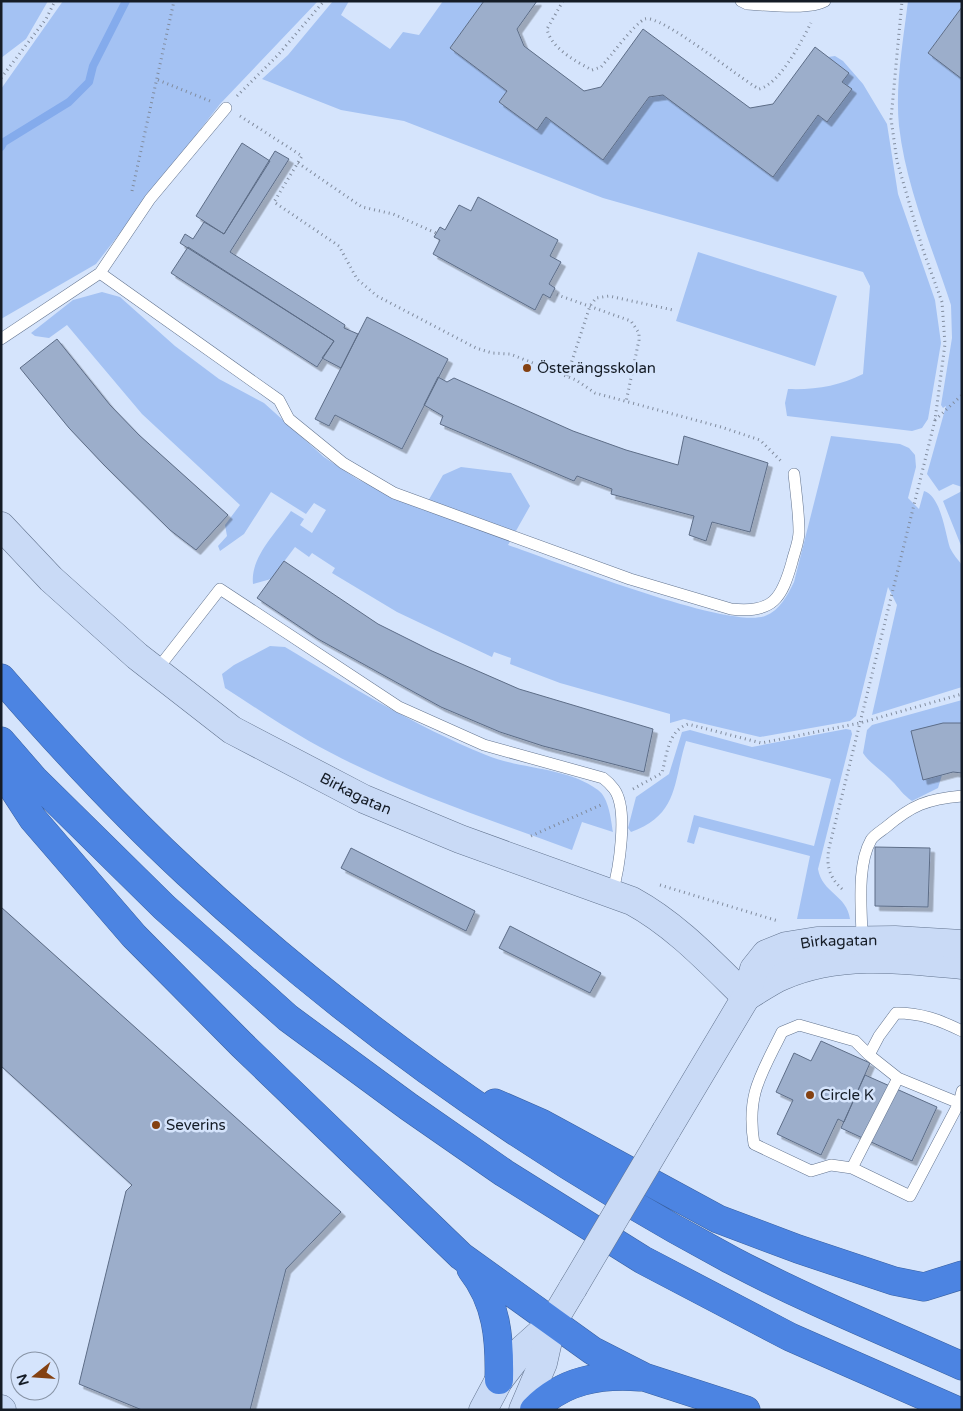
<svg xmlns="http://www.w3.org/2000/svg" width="963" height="1411" font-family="'Varela Round',sans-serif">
	<defs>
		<filter id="shadow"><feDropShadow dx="4.5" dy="4.5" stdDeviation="0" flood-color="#0004"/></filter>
	</defs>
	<rect width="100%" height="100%" fill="#d5e4fc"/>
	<path fill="#a4c2f3" d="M1 1H48L26 39 1 58Z
		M63 1H318L220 104 96 264 1 319V89Z
		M333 1H349L341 15 390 49 403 32 419 35 443 1H484L450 48 507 91 499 102 537 130 546 117 603 160 649 97 663 95 773 176 818 115 827 122 851 89 842 82 848 72 828 57 835 56 843 61 863 84 887 124 898 194 935 300 941 343 928 419 922 428 912 431 787 416 785 403 788 389C815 390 839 386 863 374L870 286 863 272 603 198 404 121 341 110 262 79 288 55Z
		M908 1H962V7L928 53 962 79V487L953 484 939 491 927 474 946 406 943 408 941 405 952 338 951 305C932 247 906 187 899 126 895 86 903 42 908 1Z
		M698 252 837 296 815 366 676 321Z
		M102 292 120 297 175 346 219 379 264 403 324 457 357 479 423 510 443 475 461 467 511 473 530 506 508 545C552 560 729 630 765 616 780 610 787 596 794 582L831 436 900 444 909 448 915 455 916 467 908 498 919 509 924 491C941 496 945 533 950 548 953 554 958 560 962 565V687L872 715 897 605 888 587 856 716 850 721 760 737 684 719 670 723V714L560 683 510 664 511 658 494 652 492 657 397 612 332 573 335 568 312 553 309 557 295 547 271 579 253 584C250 557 277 532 291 511L304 519 300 525 312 533 326 510 314 503 306 514 271 492 244 534 220 551 218 546 227 536 225 525 240 505 142 414 67 325 49 338 35 336 31 333 73 300Z
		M962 491V548L943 501Z
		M270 646 285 647C350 686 415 726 486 755 522 770 567 767 598 790 609 798 611 820 613 832L582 822 572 850C483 817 392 788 309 741 281 725 253 706 225 688L222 674 234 665Z
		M962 700V723H943L942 775 938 788 912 801C903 795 899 788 892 781 882 770 871 765 863 753L867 730 872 725Z
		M846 729 851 730 852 734 818 869C822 893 847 895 850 919H797L810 856 699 827 694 844 687 842 694 815 814 846 831 779 686 741C673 782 679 815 631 832L628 828 636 797 669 774 682 732 690 730 752 747Z"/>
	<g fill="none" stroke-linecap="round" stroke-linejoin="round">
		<path stroke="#84abec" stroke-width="8" d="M1 147 4 142 69 102 89 82 93 66 126 1"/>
	</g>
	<path fill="#9caecb" stroke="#5d6d87" filter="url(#shadow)" d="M484 1H537L517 29 524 46 584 91 601 87 643 29 750 108 773 104 815 47 849 73 842 82 852 89 827 122 818 115 773 177 663 95 649 97 603 160 546 117 537 130 499 102 507 91 450 48Z
		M962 7V79L928 53Z
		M242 143 270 161 224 234 196 216Z
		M275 151 289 159 230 252 345 325 344 328 358 334 341 368 322 358 334 341 180 243 185 234 193 239 204 222 224 234Z
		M478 197 558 240 550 256 561 262 549 284 555 288 550 298 543 294 535 310 433 254 440 240 434 237 440 227 445 230 459 205 471 211Z
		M188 247 334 341 317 367 171 273Z
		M367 317 448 359 402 449 335 415 329 426 315 419Z
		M57 339 110 405 139 435 228 515 196 550 170 530 104 465 69 428 20 368Z
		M438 377 447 382 454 378 573 431 626 450 678 465 684 436 768 463 750 532 712 522 706 541 689 535 694 516 611 494 612 489 577 476 574 481 440 424 443 416 424 405Z
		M284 561 378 624 432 651 519 689 653 729 644 772 543 746 500 732 441 707 318 639 257 598Z
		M943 723H962V773L953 772 923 780 911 731Z
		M875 847 930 848 928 907 875 906Z
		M351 848 475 911 466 931 341 868Z
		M1 907 341 1212 286 1269 250 1410H142L79 1384 126 1191 132 1185 1 1066Z
		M510 926 601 973 590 993 499 948Z
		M821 1041 870 1063 844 1122 838 1119 821 1155 777 1134 793 1100 776 1092 794 1053 811 1061Z
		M865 1075 937 1107 912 1161 841 1128Z"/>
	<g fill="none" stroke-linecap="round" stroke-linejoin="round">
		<g stroke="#63748f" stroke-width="12">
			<path id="lane" d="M741 1 747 4C766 5 810 10 825 1
				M100 273 279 400 289 419 343 463 394 493 630 579 731 609C773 614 782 598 792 562 794 553 799 542 799 532 799 513 796 493 794 474
				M1 339 100 273 150 199 226 108
				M156 671 220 589 399 707 484 745 603 778C607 781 611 785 614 789 629 809 619 870 612 893
				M862 940C862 912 856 866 871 840 873 836 881 831 885 828 912 805 927 799 962 796
				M962 1031C940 1020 921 1013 896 1013L879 1036 869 1055 898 1078 959 1103 962 1091
				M898 1078 852 1168 910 1196 959 1103H962
				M852 1168 831 1165 811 1171 754 1144C746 1094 761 1075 782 1032L799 1025 855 1041 869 1055"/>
		</g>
		<g stroke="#63748f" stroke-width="29">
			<g id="secondary">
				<path id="s1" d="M1 526 51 579 137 656 232 730 364 799 460 839 632 901C676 925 710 962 746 997"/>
				<path d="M746 997C758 990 770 981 782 976 839 951 902 959 962 965"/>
				<path id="s2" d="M666 1131 746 997 754 969 766 954 786 946 817 941 895 940 962 944"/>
				<path d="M1 1409 2 1410"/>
				<path d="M483 1410 499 1380 523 1349 552 1323 573 1288"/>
				<path d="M523 1410 543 1363 552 1323"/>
			</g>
		</g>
		<g stroke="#3960a0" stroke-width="29">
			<path id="highway" d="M1 678C60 746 121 812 187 873 351 1025 536 1156 733 1261 807 1300 886 1332 962 1366
				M1 741 34 779 164 907 288 1018 409 1107 504 1173 643 1260 790 1337 956 1410
				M1 770 33 819 134 936 242 1045 461 1256 593 1351 644 1377 746 1410
				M495 1103 541 1123 718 1219 798 1249 894 1281 924 1287 962 1275
				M471 1269C497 1302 500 1339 499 1380
				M534 1410C563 1380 600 1374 640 1377"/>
		</g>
		<path stroke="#818c9e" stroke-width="3" stroke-dasharray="1 4" stroke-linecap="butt" d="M563 1 547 29C551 48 575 61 592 70L601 67C610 57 635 23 645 19 661 14 739 78 759 89 780 84 801 42 811 23
			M1 78 46 19 55 1
			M158 80 210 101
			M237 96 278 55 324 1
			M240 116 302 156 274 202 339 246 357 279 377 296 476 348 492 353 510 354 576 380 595 393 721 427 760 440 781 461
			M298 163 362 207 393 214 436 233
			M132 191 174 1
			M552 293 631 321 639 333V340L626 402
			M567 376 590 306 596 298 609 296 673 310
			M935 420 962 395
			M633 789 662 773C667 754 668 731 688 724L761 743 860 723 962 694
			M531 836 603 804
			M660 885 778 921
			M842 889C829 877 826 865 829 848L935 420 945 344 942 302 922 247 897 161 891 119 902 1"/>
		<use href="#lane" stroke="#fff" stroke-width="11"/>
		<use href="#secondary" stroke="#c9daf6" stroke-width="28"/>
		<use href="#highway" stroke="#4c84e2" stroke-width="28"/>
		<g stroke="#63748f" stroke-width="29" stroke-linecap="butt">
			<path id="secondary-bridge" d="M573 1288 666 1131"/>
		</g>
		<use href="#secondary-bridge" stroke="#c9daf6" stroke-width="28"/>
	</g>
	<g fill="#844112" stroke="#d5e4fc" stroke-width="2">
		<circle cx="527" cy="368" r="5"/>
		<circle cx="810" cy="1095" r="5"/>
		<circle cx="156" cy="1125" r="5"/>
	</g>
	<g text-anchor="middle" stroke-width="5" stroke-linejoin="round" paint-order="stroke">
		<g font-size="15" fill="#151c26" stroke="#d5e4fc" text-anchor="start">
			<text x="537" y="373">Österängsskolan</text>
			<text x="820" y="1100">Circle K</text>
			<text x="166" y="1130">Severins</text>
		</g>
		<g font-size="15" fill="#151c26" stroke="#d5e4fc">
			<text dy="5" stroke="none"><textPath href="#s1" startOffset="448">Birkagatan</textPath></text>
			<text dy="5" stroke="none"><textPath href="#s2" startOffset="279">Birkagatan</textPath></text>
		</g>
	</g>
	<rect width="963" height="1411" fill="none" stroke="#151c26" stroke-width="5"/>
	<g transform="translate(35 1376) rotate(253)"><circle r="24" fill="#d5e4fc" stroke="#8894a6"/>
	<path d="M0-4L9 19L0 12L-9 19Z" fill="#844112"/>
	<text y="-8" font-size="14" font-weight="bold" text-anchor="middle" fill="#151c26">N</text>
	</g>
</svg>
